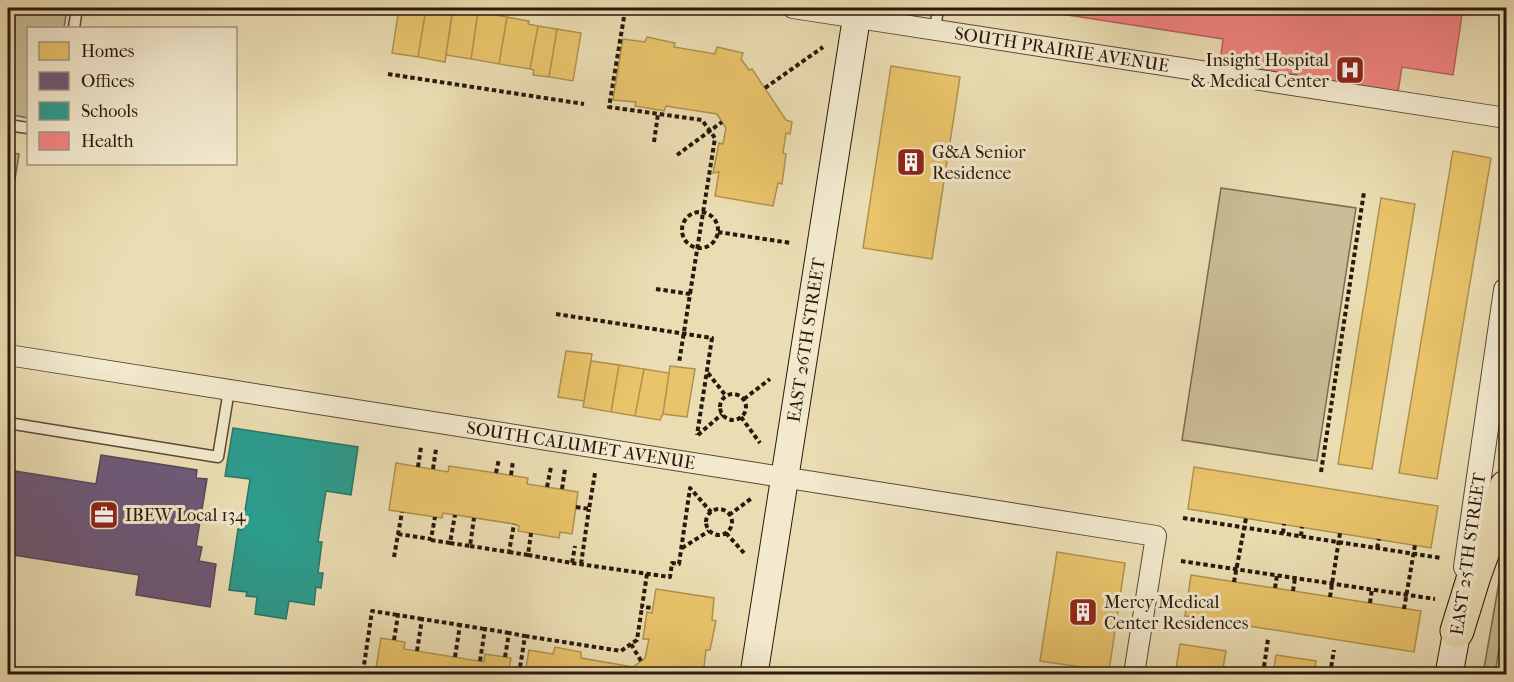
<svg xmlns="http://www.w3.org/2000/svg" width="1514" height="682" font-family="'IM FELL French Canon',serif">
	<rect width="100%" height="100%" fill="#ebddb3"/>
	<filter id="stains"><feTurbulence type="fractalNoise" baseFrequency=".00333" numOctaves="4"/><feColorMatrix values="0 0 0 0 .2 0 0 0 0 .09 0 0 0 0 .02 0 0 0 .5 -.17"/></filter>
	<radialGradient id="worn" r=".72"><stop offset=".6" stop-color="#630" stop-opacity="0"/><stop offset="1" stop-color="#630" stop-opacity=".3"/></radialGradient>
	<path fill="#cabc96" stroke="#7a6a50" stroke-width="1.5" d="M8 8H67L64 28H28V118L8 114Z
		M8 152 19 154 8 222Z
		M1221 188 1356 208 1317 461 1182 440Z
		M1502 565 1506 566V603L1495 674H1483Z"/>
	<path fill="#e9c46a" stroke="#af914e" stroke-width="1.5" d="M399 8 426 9 418 57 392 53Z
		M453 8 478 12 471 59 446 55Z
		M426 9 452 13 445 62 418 57Z
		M478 12 507 17 499 64 471 59Z
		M507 17 529 21 528 24 538 26 530 69 499 64Z
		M538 26 557 29 549 77 533 75 534 70 530 69Z
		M557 29 581 33 573 81 549 77Z
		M647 37 675 43 674 47 715 54 717 47 743 53 741 59 749 70 752 69 786 120 792 122 790 134 786 133 783 153 786 154 782 184 778 183 773 206 715 196 719 172 713 173 719 143 723 144 726 128 717 114 666 106 664 111 635 106 636 102 613 100 623 39 645 42Z
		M891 66 960 77 932 259 863 248Z
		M1453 151 1491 158 1437 479 1399 473Z
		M1381 198 1415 204 1372 469 1338 464Z
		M566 351 592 354 584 401 558 397Z
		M591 361 619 365 611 412 583 407Z
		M619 365 644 369 635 416 611 412Z
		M670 366 695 369 687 417 663 414Z
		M644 369 669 373 663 414 660 420 635 416Z
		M396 463 448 472 449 466 496 473 528 478 527 484 578 492 572 534 560 532 559 538 518 531 519 526 514 524 443 513 442 518 389 510Z
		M1194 467 1438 506 1431 548 1188 509Z
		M1057 552 1125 563 1109 671 1040 661Z
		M1191 575 1421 611 1414 652 1185 616Z
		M656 589 714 598 712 620 716 621 710 650H706L704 667 708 669 707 674H525L529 650 553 654 555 647 581 652V658L633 667 645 658 649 639H643L647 612 652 613Z
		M381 638 405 642 404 649 484 662 485 654 511 658 508 674H375Z
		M1180 644 1226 651 1222 674H1175Z
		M1276 655 1316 661 1314 674H1273Z"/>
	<path fill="#6d597a" stroke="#594659" stroke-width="1.5" d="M101 455 197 470 196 478 207 479 196 546 202 547 199 561 216 564 210 607 136 595 139 575 8 554V470L96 484Z"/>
	<path fill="#2a9d8f" stroke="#2a7567" stroke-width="1.5" d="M233 428 358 447 351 495 326 491 318 542H322L318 573H323L321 588 316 587 314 605 289 601 286 619 255 614 257 597 246 596 247 592 229 590 238 529 242 530 250 479 225 476Z"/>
	<path fill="#f28482" stroke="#b6645e" stroke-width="1.5" d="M1022 8H1463L1453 75 1402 67 1398 92 1220 63 1223 39Z"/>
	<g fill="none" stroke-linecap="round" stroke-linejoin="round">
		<g stroke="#5a4a35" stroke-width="13">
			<path id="service" d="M74 28 77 8
				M935 30 938 8
				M8 125 28 128
				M8 423 218 457 229 390"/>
		</g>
		<g stroke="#5a4a35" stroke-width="22">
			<g id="minor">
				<path id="s1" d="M793 8 1506 118"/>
				<path id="s2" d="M8 355 1156 536 1134 674"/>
			</g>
		</g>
		<g stroke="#5a4a35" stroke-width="26">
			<path id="tertiary" d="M1466 567 1506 290"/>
		</g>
		<g stroke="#29190b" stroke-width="29">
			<g id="secondary">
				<path id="s3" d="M754 674 858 8"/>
				<path d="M1449 674 1457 631"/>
			</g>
		</g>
		<g stroke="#29190b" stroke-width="35">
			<path id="motorway" d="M1457 631 1474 576 1506 487"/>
		</g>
		<path stroke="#29190b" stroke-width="4" stroke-dasharray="4.5 3" stroke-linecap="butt" d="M624 17 609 107 702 120 715 138 690 294
			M388 74 584 104
			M765 88 823 47
			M654 142 658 114
			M677 155 722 122
			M682 230a18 18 0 1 1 36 0a18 18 0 1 1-36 0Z
			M718 232 791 243
			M656 289 690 294 679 363
			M556 314 712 338 697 435
			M708 373 726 396
			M720 407a13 13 0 1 1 26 0a13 13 0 1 1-26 0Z
			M744 399 770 379
			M741 417 760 443
			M698 435 722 414
			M418 467 421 447
			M433 469 436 449
			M1321 472 1364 192
			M496 473 499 459
			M511 475 513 461
			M547 487 551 467
			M562 489 565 469
			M576 507 589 509 595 473
			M706 522a13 13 0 1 1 26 0a13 13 0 1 1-26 0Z
			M729 515 752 498
			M1183 518 1441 558
			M726 533 744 553
			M1283 533 1284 524
			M398 534 431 539 435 517
			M1301 536 1302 527
			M431 540 450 543 455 515
			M450 543 470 546 474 518
			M470 546 509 552 514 524
			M682 548 709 531
			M1377 548 1379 539
			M509 552 528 555 531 533
			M528 555 572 563 575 546
			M394 557 402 512
			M1181 561 1435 599
			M572 563 670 577 672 563 679 564 690 488 711 512
			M581 564 589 509
			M647 574 642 607 653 608
			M1234 582 1246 518
			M1275 588 1277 575
			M1293 591 1295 578
			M1330 597 1340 533
			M1370 603 1372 589
			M1404 609 1415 545
			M525 636 621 651 631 644
			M394 640 398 615 422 619
			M417 651 422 619 460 625
			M455 657 460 625 485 629
			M505 657 509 633 525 636 519 674
			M480 661 485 629 509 633
			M641 661 631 644 637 640 642 607
			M363 672 372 611 398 615
			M358 674 361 672 367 674
			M1263 674 1268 639
			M1330 674 1334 650"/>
		<use href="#service" stroke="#f2e9ce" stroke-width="10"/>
		<use href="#minor" stroke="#f2e9ce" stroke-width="20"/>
		<use href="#tertiary" stroke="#f2e9ce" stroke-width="24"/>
		<use href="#secondary" stroke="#f2e9ce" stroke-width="27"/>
		<use href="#motorway" stroke="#ebddb3" stroke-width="33"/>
	</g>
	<defs>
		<g id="hospital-square" transform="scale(1.5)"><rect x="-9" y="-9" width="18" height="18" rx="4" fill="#8f2418" stroke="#f2e9ce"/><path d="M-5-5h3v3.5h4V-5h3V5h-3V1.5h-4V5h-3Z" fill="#fff"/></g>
		<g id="building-square" transform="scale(1.5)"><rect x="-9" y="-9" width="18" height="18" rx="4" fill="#8f2418" stroke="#f2e9ce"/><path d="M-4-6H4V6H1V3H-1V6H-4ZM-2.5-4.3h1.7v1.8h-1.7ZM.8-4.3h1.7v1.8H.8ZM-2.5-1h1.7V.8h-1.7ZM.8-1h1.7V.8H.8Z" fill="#fff"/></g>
		<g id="office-square" transform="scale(1.5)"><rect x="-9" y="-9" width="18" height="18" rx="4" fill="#8f2418" stroke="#f2e9ce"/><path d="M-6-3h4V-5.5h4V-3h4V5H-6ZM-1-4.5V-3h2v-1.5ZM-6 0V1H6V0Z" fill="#fff"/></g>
	</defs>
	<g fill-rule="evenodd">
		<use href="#hospital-square" x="1350" y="70"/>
		<use href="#building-square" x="911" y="162"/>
		<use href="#office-square" x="104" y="515"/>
		<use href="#building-square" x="1083" y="612"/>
	</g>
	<g text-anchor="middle" stroke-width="6" stroke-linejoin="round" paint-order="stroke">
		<g font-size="18" fill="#29190b" stroke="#f2e9ce">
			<text dy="6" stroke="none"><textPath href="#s1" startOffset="272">SOUTH PRAIRIE AVENUE</textPath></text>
			<text dy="6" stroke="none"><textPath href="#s3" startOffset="338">EAST 26TH STREET</textPath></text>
			<text dy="6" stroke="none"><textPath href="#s2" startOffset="580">SOUTH CALUMET AVENUE</textPath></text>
			<text transform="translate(1468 554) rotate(-82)" y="6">EAST 25TH STREET</text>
		</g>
		<g font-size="18" fill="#29190b" stroke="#f2e9ce" text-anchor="start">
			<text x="1329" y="66" text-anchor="end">Insight Hospital<tspan x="1329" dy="21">&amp; Medical Center</tspan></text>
			<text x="932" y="158">G&amp;A Senior<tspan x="932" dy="21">Residence</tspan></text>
			<text x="125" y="521">IBEW Local 134</text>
			<text x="1104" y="608">Mercy Medical<tspan x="1104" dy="21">Center Residences</tspan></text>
		</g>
	</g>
	<rect width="1514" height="682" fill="none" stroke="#ebddb3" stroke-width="30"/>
	<rect x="9" y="9" width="1496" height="664" fill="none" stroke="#29190b" stroke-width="3"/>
	<rect x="15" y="15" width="1484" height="652" fill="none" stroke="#29190b" stroke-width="1.5"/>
	<rect x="27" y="27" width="210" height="138" fill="#f2e9ce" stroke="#a29680" stroke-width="1.5"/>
	<rect x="39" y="42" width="30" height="18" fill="#e9c46a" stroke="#a29680" stroke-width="1.5"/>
	<text x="81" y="57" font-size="18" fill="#29190b">Homes</text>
	<rect x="39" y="72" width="30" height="18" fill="#6d597a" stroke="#a29680" stroke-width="1.5"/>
	<text x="81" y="87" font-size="18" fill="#29190b">Offices</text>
	<rect x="39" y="102" width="30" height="18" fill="#2a9d8f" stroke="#a29680" stroke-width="1.5"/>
	<text x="81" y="117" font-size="18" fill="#29190b">Schools</text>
	<rect x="39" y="132" width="30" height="18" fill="#f28482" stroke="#a29680" stroke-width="1.5"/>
	<text x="81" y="147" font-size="18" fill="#29190b">Health</text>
	<rect width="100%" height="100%" filter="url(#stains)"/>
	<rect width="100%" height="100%" fill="url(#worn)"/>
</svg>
